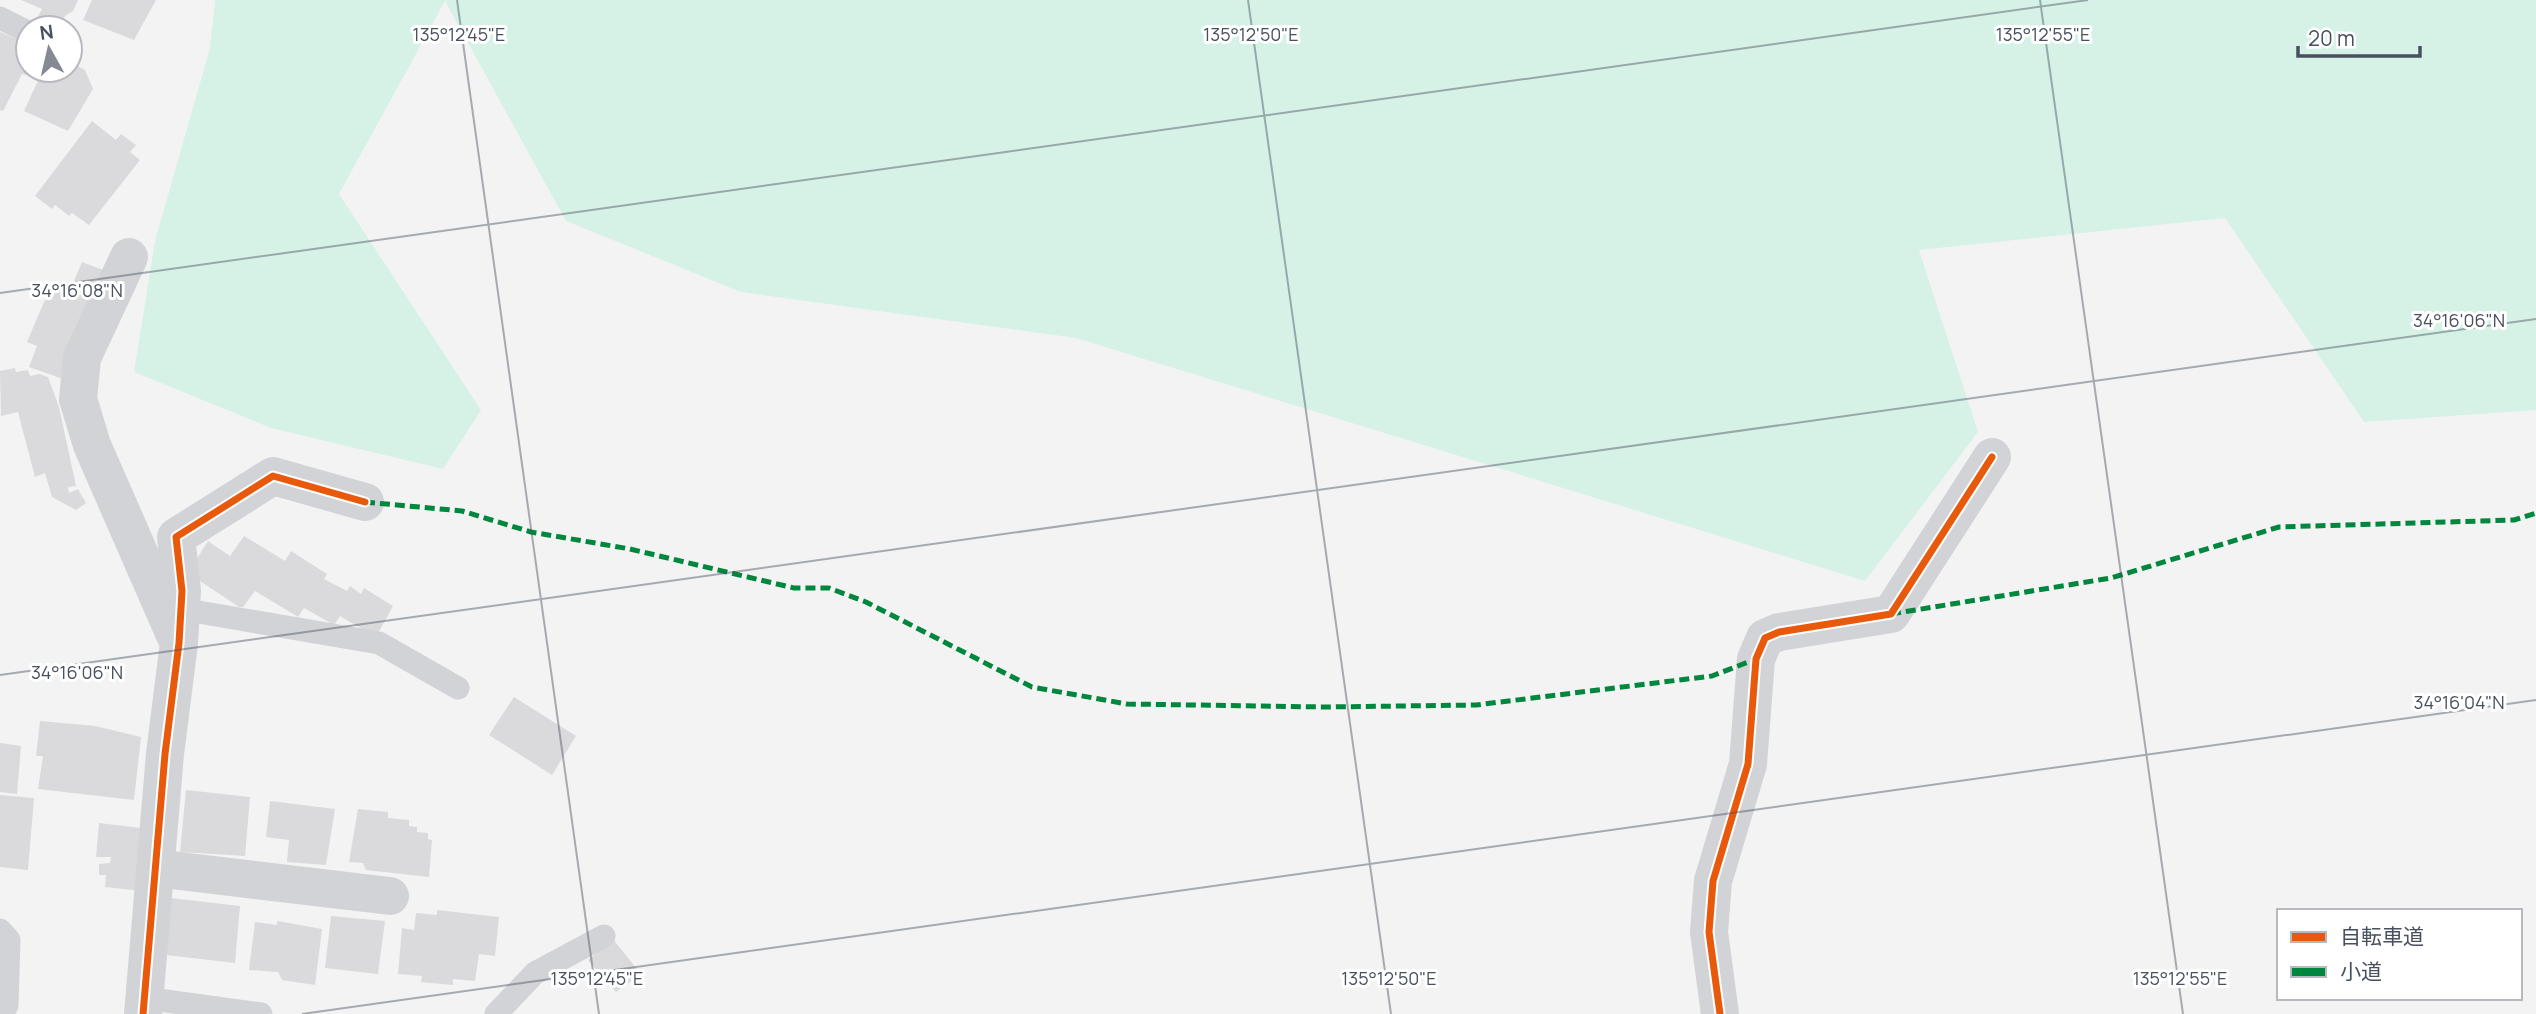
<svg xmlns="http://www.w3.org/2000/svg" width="2536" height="1014" font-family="Manrope,'Noto Sans JP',sans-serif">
	<rect width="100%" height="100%" fill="#f3f3f3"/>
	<path fill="#d6f2e7" d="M215 0H2536V410L2364 422 2225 218 1919 250 1978 432 1865 581 1076 338 741 292 566 221 445 1 339 194 481 410 443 469 271 428 134 372 155 241 210 48Z"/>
	<path fill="#dadadd" d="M21 0H78L73 11 65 16 61 28 37 18 42 9Z
		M92 0H156L134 40 83 20Z
		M0 32 28 44V70H36L33 77 22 74 3 111 0 110Z
		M70 62 85 70 93 89 68 131 24 111 43 70H70Z
		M92 121 116 140 121 134 136 145 130 152 140 160 89 225 72 213 69 216 55 205 52 209 35 196Z
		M82 262 111 273 66 380 29 367 37 346 27 342 44 302 59 282 71 288Z
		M15 368 16 372 28 370 30 376 39 374 48 377 59 407 76 486 68 487 69 493 78 489 86 503 76 510 52 497 45 473 35 477 18 412 1 416 0 371Z
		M244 536 285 561 291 551 327 574 324 579 347 591 350 586 361 594 364 588 393 606 376 637 340 616 334 625 304 608 298 617 255 591 243 607H239L188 573 208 541 230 556Z
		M514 697 576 736 552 775 489 735Z
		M40 721 95 726 141 737 134 800 38 789 43 756H36Z
		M0 743 21 746 17 794 0 792Z
		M186 790 250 797 245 856 180 852Z
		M0 795 34 798 28 870 0 867Z
		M270 801 335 809 326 865 287 862 289 840 266 837Z
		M358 809 388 812V818L409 820V826L417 827V832L428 833V839L432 840 429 877 366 870 363 863 349 862Z
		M99 823 149 829 142 891 105 887 106 875H99V864L110 863 111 857H96Z
		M171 898 240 906 235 963 166 955Z
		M437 910 499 917 495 956 479 954 475 981 453 979V985L421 982 422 976 398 974 402 928 414 930 416 913 437 915Z
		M331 916 385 921 378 974 325 968Z
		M277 921 322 929 315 985 282 980 278 972 249 970 255 922 277 925Z
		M613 939 641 974 616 992 588 960Z"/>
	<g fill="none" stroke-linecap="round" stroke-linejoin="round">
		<path stroke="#d1d3d6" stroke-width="23" d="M0 18 28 32
			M181 609 379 643 458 688
			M0 930 9 940 7 1006
			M144 998 261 1014
			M496 1014 535 973 604 936"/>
		<path stroke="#d1d3d6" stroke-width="38" d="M129 257 82 358 78 399 92 445 175 635
			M155 868 390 896
			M143 1014 165 754 179 643 182 591 176 537 273 476 365 502
			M1720 1014 1709 932 1713 881 1748 764 1756 659 1765 638 1779 632 1891 614 1992 457"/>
		<path stroke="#00873e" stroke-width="5" stroke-dasharray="10 5" stroke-linecap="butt" d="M365 502 462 511 531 532 630 549 794 588H829L866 602 1032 687 1127 704 1325 707 1476 705 1712 676 1756 659
			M1891 614 2111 578 2279 527 2514 520 2536 513"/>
		<g stroke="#fff" stroke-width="11">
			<path id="cycleway" d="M143 1014 165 754 179 643 182 591 176 537 273 476 365 502
				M1720 1014 1709 932 1713 881 1748 764 1756 659 1765 638 1779 632 1891 614 1992 457"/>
		</g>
		<use href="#cycleway" stroke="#e8590c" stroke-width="7"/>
	</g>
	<path fill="none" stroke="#485060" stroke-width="2" stroke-opacity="0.45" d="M457 0 599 1014M1248 0 1391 1014M2040 0 2183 1014M0 293 2088 0M0 675 2536 319M302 1014 2536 700"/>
	<g font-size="18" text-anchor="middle" fill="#485060" stroke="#fff" stroke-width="6" stroke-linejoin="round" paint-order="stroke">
		<text x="459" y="41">135°12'45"E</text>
		<text x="1251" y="41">135°12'50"E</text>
		<text x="2043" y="41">135°12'55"E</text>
		<text x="77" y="297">34°16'08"N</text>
		<text x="2459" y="327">34°16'06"N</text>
		<text x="77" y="679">34°16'06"N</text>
		<text x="2459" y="709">34°16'04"N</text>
		<text x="597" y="985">135°12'45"E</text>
		<text x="1389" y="985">135°12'50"E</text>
		<text x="2180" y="985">135°12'55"E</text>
	</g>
	<rect x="2277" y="909" width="245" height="91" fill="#ffffff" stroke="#b6b9bf" stroke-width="2"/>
	<rect x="2291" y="932" width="35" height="10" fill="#e8590c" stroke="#b6b9bf" stroke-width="2"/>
	<text x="2340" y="944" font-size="21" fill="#485060">自転車道</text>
	<rect x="2291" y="967" width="35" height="10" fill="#00873e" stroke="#b6b9bf" stroke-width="2"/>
	<text x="2340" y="979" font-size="21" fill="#485060">小道</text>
	<g transform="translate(49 49) rotate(352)"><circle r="33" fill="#ffffff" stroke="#b6b9bf" stroke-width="2"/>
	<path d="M0-5L12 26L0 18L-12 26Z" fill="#848993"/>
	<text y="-10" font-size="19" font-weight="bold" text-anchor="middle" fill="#485060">N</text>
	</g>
	<path d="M2298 46v10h122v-10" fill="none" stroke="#485060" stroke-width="3.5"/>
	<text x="2308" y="46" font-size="21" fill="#485060" stroke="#ffffff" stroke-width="5" paint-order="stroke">20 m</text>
</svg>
